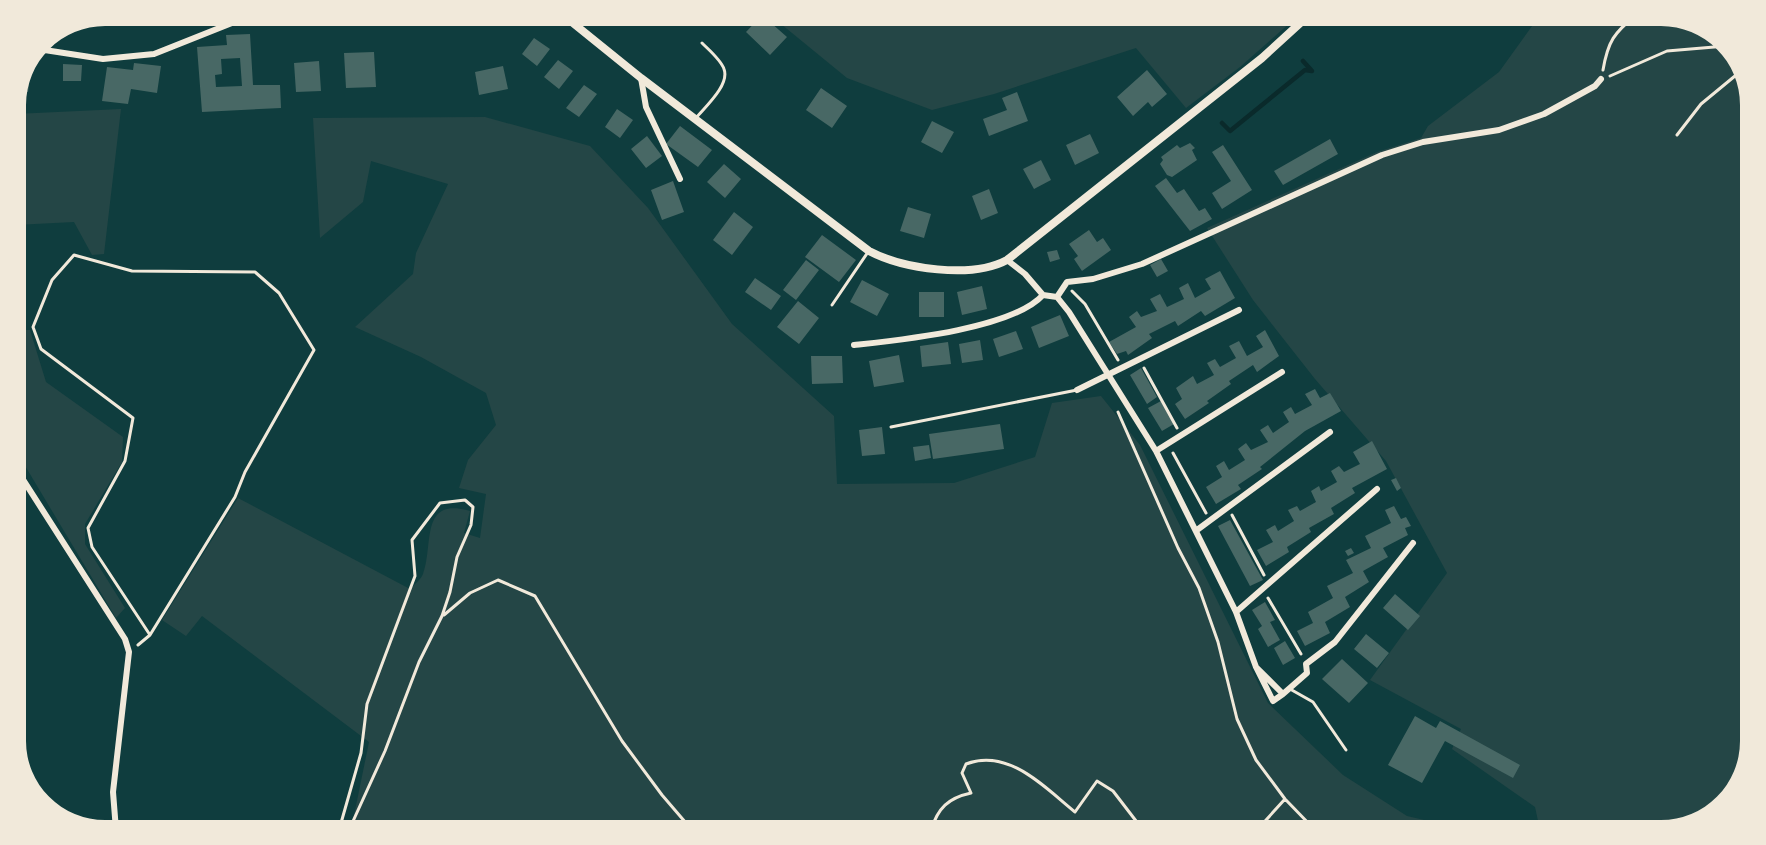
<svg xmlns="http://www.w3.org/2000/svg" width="1766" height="845" font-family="'Open Sans',sans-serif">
	<rect width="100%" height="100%" fill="#0f3d3e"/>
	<path fill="#244646" d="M770 15H1299L1240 67 1186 108 1136 48 994 94 932 110 847 78Z
		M1540 15H1661L1701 24 1736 55 1751 99V740L1742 780 1711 815 1661 830H1540L1535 807 1452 749 1461 729 1370 680 1447 573 1386 461 1315 379 1253 300 1207 228 1377 152 1421 138 1428 126 1499 72Z
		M121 109 104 254 92 255 74 222 15 225V114Z
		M485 117 590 146 648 208 732 324 834 416 837 484 954 483 1035 457 1052 403 1101 396 1140 445 1268 703 1343 775 1407 816 1467 830H351L369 742 202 616 186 636 162 620 238 498 410 589C414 585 421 579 423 574 434 546 419 496 470 511L464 533 480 538 486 494 459 488 468 460 496 425 486 393 421 357 355 327 413 274 416 253 448 184 371 161 363 202 320 238 313 118Z
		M15 330H30L46 382 123 437 122 462 85 524V544L125 608 116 618 15 449Z"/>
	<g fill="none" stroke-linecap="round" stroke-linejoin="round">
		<path stroke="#0a2a2b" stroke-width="4.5" d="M1222 123 1230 131 1305 70 1312 71 1303 61"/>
	</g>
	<path fill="#486865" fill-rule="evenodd" d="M105 15H116V26L82 25Z
		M141 15H165L166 25H141Z
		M399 15H419L420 24 400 25Z
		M762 15 787 37 770 55 746 32Z
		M250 34 253 85H280L281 108 202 112 197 47 227 45 226 35ZM240 58 242 86 216 87 215 75 222 74 221 59Z
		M57 35 56 41 44 40 49 38Z
		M534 38 550 49 537 66 522 54Z
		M374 52 376 87 346 88 344 53Z
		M558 60 573 71 559 89 544 77Z
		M319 61 321 91 296 92 294 63Z
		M32 62 28 92 19 91 22 83Z
		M134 63 161 66 157 93 131 89 128 104 102 101 107 67 133 70Z
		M63 64 82 65 81 81H63Z
		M503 66 508 89 479 95 475 72Z
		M1147 70 1167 94 1152 107 1148 102 1133 116 1117 97Z
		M584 85 597 94 579 117 566 108Z
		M821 88 847 106 832 128 806 110Z
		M1017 92 1028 121 989 136 983 119 1007 110 1002 98Z
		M617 109 633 120 620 138 605 127Z
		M932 121 954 132 942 153 921 142Z
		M680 126 712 150 698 167 666 144Z
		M1090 134 1099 153 1075 165 1066 145Z
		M647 136 662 156 646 168 631 149Z
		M1330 139 1338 154 1283 185 1274 171Z
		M1190 143 1195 148 1192 150 1197 160 1172 177 1167 175 1160 164 1163 160 1161 157 1177 145 1180 148Z
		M1223 145 1252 190 1222 209 1212 193 1231 181 1212 152Z
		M1041 160 1051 180 1034 189 1023 169Z
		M724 164 741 179 725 198 707 182Z
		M1166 178 1177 193 1184 189 1199 211 1205 208 1212 219 1190 231 1155 186Z
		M673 181 684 212 662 220 651 190Z
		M989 189 998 213 981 220 972 196Z
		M908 207 931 214 924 238 900 231Z
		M734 212 753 227 732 255 713 240Z
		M1089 230 1097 242 1103 238 1111 250 1082 271 1074 259 1078 256 1069 244Z
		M822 235 856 260 839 282 805 257Z
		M1057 250 1060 259 1050 262 1047 252Z
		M1161 259 1168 271 1157 277 1150 265Z
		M806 260 819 270 796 300 783 290Z
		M1220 271 1235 298 1205 316 1201 311 1178 326 1175 321 1149 334 1152 338 1128 355 1126 351 1117 354 1109 342 1136 327 1129 317 1137 311 1141 317 1157 311 1150 299 1160 294 1167 307 1184 299 1179 288 1188 283 1195 298 1211 289 1205 279Z
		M755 278 781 296 771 310 745 292Z
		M862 280 889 294 877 316 850 302Z
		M982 286 987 309 962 315 957 292Z
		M919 292H944V317H919Z
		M798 301 819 318 799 344 777 327Z
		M1060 315 1069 336 1039 348 1031 327Z
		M1265 330 1279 356 1257 372 1253 365 1229 381 1231 384 1207 401 1209 403 1185 419 1175 404 1182 399 1176 388 1193 376 1197 384 1214 375 1207 363 1215 359 1220 367 1236 358 1229 346 1239 341 1247 356 1263 347 1256 336Z
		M1016 331 1023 349 999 357 993 339Z
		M980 340 983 360 962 363 959 344Z
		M948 342 951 364 922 367 920 346Z
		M899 355 904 382 874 387 869 361Z
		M811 356H842L843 383 812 384Z
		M1141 368 1157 397 1147 404 1130 375Z
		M1315 389 1320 398 1330 393 1341 411 1305 431 1260 467 1262 469 1238 485 1241 489 1216 504 1206 487 1222 477 1216 466 1224 461 1229 470 1245 460 1238 449 1246 443 1251 450 1268 442 1260 430 1268 425 1273 433 1289 422 1283 412 1291 407 1295 414 1312 405 1305 394Z
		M1161 401 1174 424 1162 431 1148 408Z
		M1000 424 1004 449 933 459 929 434Z
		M882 427 885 454 862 456 859 430Z
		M1372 441 1387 469 1352 488 1355 493 1331 508 1334 514 1309 528 1311 532 1287 547 1289 552 1266 566 1257 550 1273 542 1266 530 1275 525 1278 531 1294 521 1288 510 1297 506 1300 511 1316 502 1311 491 1319 486 1321 491 1337 482 1331 471 1339 466 1344 472 1360 464 1353 452Z
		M929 445 931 458 915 461 913 447Z
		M1396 478 1401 488 1397 491 1391 480Z
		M1394 506 1401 519 1406 517 1411 526 1405 528 1408 535 1383 548 1388 557 1363 571 1369 582 1345 597 1350 607 1325 622 1330 633 1305 646 1297 631 1313 623 1308 612 1333 598 1327 586 1353 573 1346 560 1371 548 1365 536 1391 523 1385 510Z
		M1230 520 1263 580 1250 586 1218 526Z
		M1351 548 1354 553 1348 556 1345 551Z
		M1395 594 1420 616 1408 630 1383 608Z
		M1265 602 1275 620 1270 622 1280 640 1268 647 1258 629 1262 626 1252 610Z
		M1366 634 1389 653 1377 668 1354 649Z
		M1285 641 1295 658 1283 665 1274 648Z
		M1342 659 1368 683 1349 703 1322 679Z
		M1415 716 1436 728 1440 721 1520 765 1513 778 1445 741 1422 783 1388 765Z"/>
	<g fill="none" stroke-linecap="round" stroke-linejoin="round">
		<path stroke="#f1e9da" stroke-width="3" d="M1603 70C1608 41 1614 33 1636 15
			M1610 76 1667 51 1726 46
			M1677 135 1701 104 1741 71
			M1072 291 1085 304 1118 360
			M1144 368 1177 428
			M1118 412 1178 548 1199 588 1218 642 1237 719 1256 760 1285 799 1315 830
			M1173 453 1206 513
			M1232 515 1264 575
			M1268 598 1301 654
			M444 615 470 593 498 580 535 596 622 741 662 795 692 830
			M138 645 150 635 235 497 245 472 314 350 279 293 255 272 132 271 74 255 52 280 33 327 41 349 133 418 125 461 88 528 92 547 150 635
			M339 830 361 753 367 704 415 576 412 540 440 503 465 500 473 507 471 525 457 557 450 592 442 616 419 662 385 751 349 830
			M931 830C938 808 948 798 971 793L962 773 966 764C1009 748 1044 787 1075 812L1097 781 1113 791 1143 830
			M1257 830 1285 799"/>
		<path stroke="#f1e9da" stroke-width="3" d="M696 118C705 107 730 85 724 69 721 60 709 50 702 43
			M832 305 868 252
			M891 427 1077 390
			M1290 689 1313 702 1346 750"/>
		<path stroke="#f1e9da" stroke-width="6" d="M38 49 103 59 154 54 252 15
			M641 78 646 107 680 179
			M1007 260 1025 274 1043 295 1057 297 1069 312 1156 451 1236 612 1256 667 1273 701 1283 694 1256 667
			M1057 297 1067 282 1093 279 1142 264 1382 155 1423 142 1499 130 1544 114 1595 86 1601 79
			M854 345C900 340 1012 329 1043 295
			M1077 390 1239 310
			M1156 451 1282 372
			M15 467 125 639 129 652 113 792 116 830
			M1197 530 1330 432
			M1236 612 1377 489
			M1283 694 1307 673 1306 664 1335 642 1413 543"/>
		<path stroke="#f1e9da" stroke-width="8" d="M563 15 641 78 869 251C903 269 972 279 1007 260L1262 58 1309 15"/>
	</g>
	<path d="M0 0H1766V845H0ZM105 26H1661A79 79 0 0 1 1740 105V741A79 79 0 0 1 1661 820H105A79 79 0 0 1 26 741V105A79 79 0 0 1 105 26Z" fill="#f1e9da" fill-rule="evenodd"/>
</svg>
